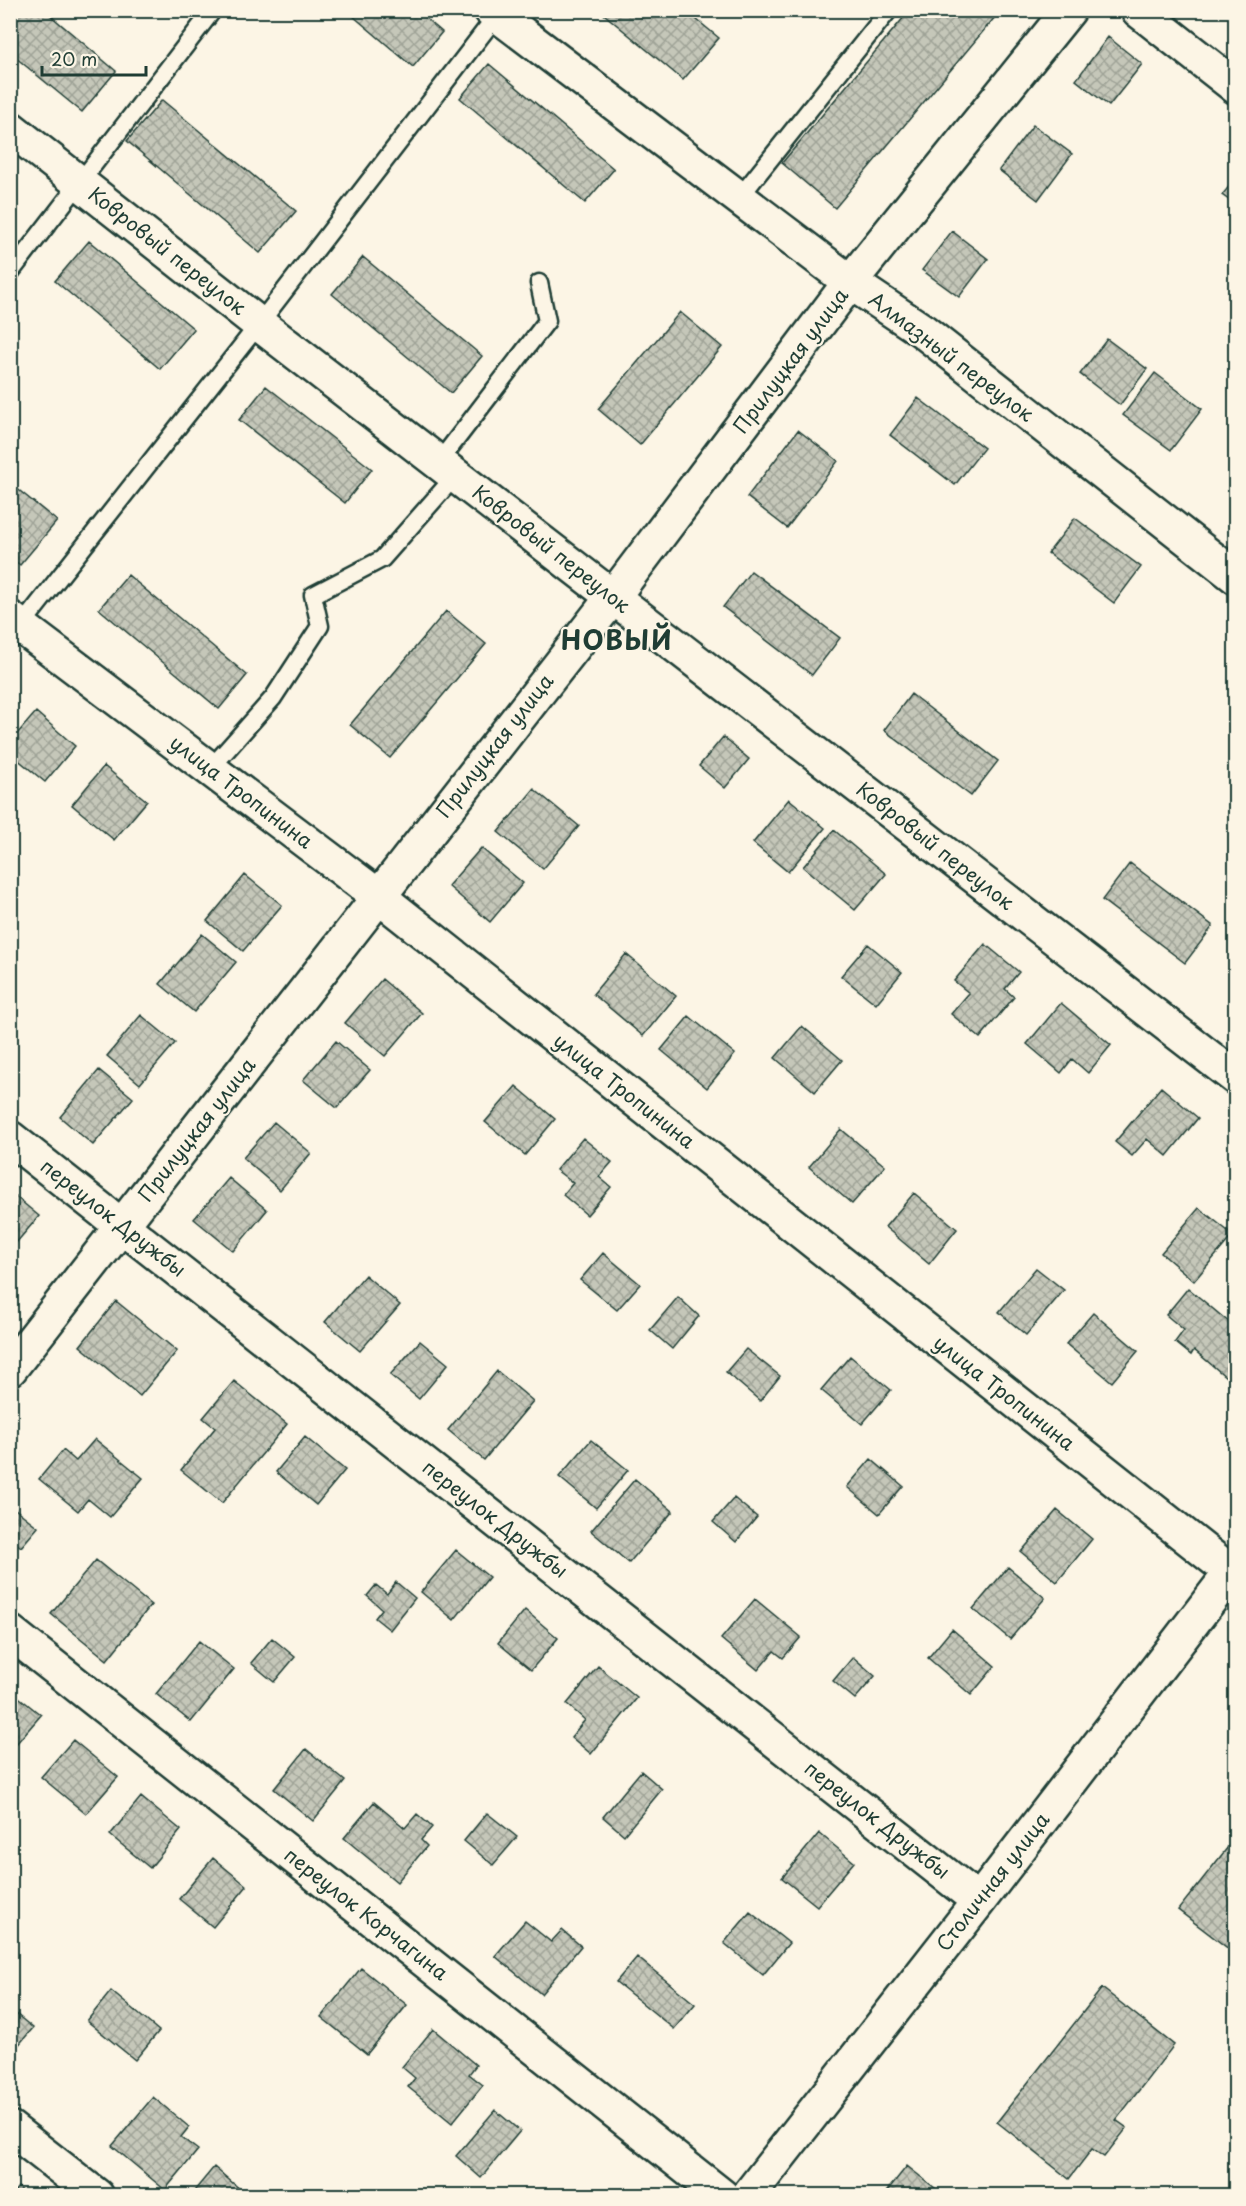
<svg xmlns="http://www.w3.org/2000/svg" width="1246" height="2206" font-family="'Playpen Sans',sans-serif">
	<defs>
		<pattern id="building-cross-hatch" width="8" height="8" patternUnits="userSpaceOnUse" patternTransform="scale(1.5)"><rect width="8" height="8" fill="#c5c7b9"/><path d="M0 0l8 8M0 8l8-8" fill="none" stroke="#9fa397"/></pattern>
	</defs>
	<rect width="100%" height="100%" fill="#fcf5e5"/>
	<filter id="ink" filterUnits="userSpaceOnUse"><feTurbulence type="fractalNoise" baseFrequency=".0167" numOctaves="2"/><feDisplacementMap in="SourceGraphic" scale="12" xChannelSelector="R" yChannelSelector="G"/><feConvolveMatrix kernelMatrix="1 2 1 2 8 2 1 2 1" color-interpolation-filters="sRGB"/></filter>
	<g filter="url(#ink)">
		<path fill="url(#building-cross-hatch)" stroke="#1f3d34" stroke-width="1.5" d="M10 10H44L116 71 82 112 10 53Z
			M346 10H416L442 32 413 67Z
			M599 10H685L719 38 683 80Z
			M910 10H1001L835 208 782 163Z
			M1108 37 1142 64 1109 106 1076 80Z
			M489 64 614 169 585 203 460 98Z
			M162 100 296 211 260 253 127 141Z
			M1033 125 1072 154 1038 200 999 170Z
			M1236 178V205L1222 195Z
			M952 231 988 259 959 297 922 270Z
			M89 241 194 329 160 369 55 281Z
			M363 257 482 356 451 393 332 294Z
			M680 312 722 347 640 445 598 409Z
			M1107 339 1147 369 1120 405 1080 374Z
			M1155 373 1202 409 1171 450 1123 415Z
			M266 386 372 469 345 503 239 420Z
			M918 398 984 448 955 485 890 435Z
			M798 430 838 461 787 528 747 497Z
			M10 483 57 521 20 565 10 557Z
			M1075 518 1141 567 1114 603 1048 553Z
			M751 571 840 638 812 675 723 607Z
			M128 575 247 675 219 709 99 609Z
			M446 611 486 644 390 758 350 725Z
			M911 694 998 761 971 796 884 730Z
			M36 712 75 746 45 782 10 753V742Z
			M723 737 749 759 725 788 699 766Z
			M104 766 147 801 114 840 72 805Z
			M534 789 579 826 543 869 498 832Z
			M789 799 825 828 788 872 753 843Z
			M834 830 886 874 855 910 803 867Z
			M481 848 523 883 490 922 448 886Z
			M1130 863 1213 926 1185 963 1102 900Z
			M245 875 282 905 243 951 207 921Z
			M202 934 236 962 194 1012 160 984Z
			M868 944 902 972 876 1004 841 976Z
			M985 944 1019 972 1005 989 1014 997 980 1038 951 1014 969 993 954 981Z
			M626 954 676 996 643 1036 593 994Z
			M382 979 422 1013 385 1056 345 1023Z
			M1061 1003 1111 1045 1088 1073 1072 1059 1061 1073 1027 1044Z
			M141 1015 175 1043 140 1084 107 1056Z
			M689 1016 735 1054 707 1088 661 1050Z
			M802 1026 842 1060 815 1092 775 1058Z
			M336 1041 370 1070 337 1108 303 1080Z
			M99 1070 133 1098 93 1145 60 1117Z
			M516 1086 555 1119 525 1155 485 1122Z
			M1161 1087 1198 1118 1167 1156 1147 1139 1132 1156 1115 1142Z
			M274 1122 311 1153 280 1190 243 1158Z
			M841 1129 885 1166 852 1204 809 1167Z
			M583 1138 612 1162 599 1177 611 1187 587 1215 563 1195 573 1183 556 1170Z
			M229 1178 267 1210 233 1251 194 1219Z
			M10 1192 39 1216 10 1250Z
			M914 1193 957 1229 929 1264 885 1227Z
			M1199 1208 1233 1235 1194 1281 1161 1253Z
			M603 1253 640 1284 617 1310 580 1280Z
			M1036 1268 1064 1290 1026 1335 999 1312Z
			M365 1275 400 1305 360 1351 325 1322Z
			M1188 1288 1236 1328V1366L1226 1377 1194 1350 1191 1355 1175 1342 1184 1330 1166 1315Z
			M678 1297 699 1316 672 1349 650 1330Z
			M116 1301 177 1351 140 1396 80 1346Z
			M1093 1313 1138 1351 1112 1382 1066 1344Z
			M420 1341 448 1364 419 1399 390 1375Z
			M746 1349 780 1376 760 1401 726 1372Z
			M850 1356 891 1390 862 1424 821 1390Z
			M497 1371 533 1401 484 1460 448 1430Z
			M234 1381 287 1424 222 1503 181 1470 215 1428 203 1418Z
			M305 1437 345 1470 316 1505 276 1472Z
			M95 1439 143 1478 110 1517 88 1499 78 1511 39 1479 63 1450 76 1461Z
			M591 1440 628 1470 596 1508 559 1477Z
			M871 1459 903 1486 879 1514 847 1487Z
			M635 1479 673 1511 629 1563 591 1531Z
			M734 1498 757 1517 736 1542 713 1522Z
			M10 1505 38 1527 21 1547 10 1538Z
			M1057 1510 1092 1539 1057 1582 1021 1552Z
			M456 1550 489 1577 454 1620 421 1592Z
			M96 1560 151 1605 107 1660 51 1614Z
			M1008 1567 1045 1598 1010 1639 973 1609Z
			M396 1582 415 1598 390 1630 375 1618 382 1609 367 1596 376 1585 387 1594Z
			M755 1599 801 1637 783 1658 774 1651 758 1670 721 1639Z
			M525 1610 558 1638 531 1670 498 1643Z
			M952 1629 995 1666 971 1695 928 1658Z
			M272 1638 295 1657 274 1682 251 1663Z
			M199 1641 234 1669 191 1722 156 1694Z
			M853 1657 875 1676 855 1699 833 1681Z
			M598 1666 637 1698 591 1754 571 1737 585 1720 567 1704Z
			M10 1690 41 1715 10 1751Z
			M73 1740 118 1777 86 1814 41 1777Z
			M306 1749 345 1781 313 1821 274 1789Z
			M641 1771 662 1789 624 1835 603 1817Z
			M141 1797 181 1830 150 1868 110 1835Z
			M374 1802 405 1828 417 1814 432 1827 421 1840 427 1846 397 1882 344 1838Z
			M487 1813 517 1837 493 1865 464 1841Z
			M819 1833 854 1862 817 1906 782 1878Z
			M1236 1837V1951L1234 1953 1178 1910Z
			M213 1858 247 1886 213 1927 179 1899Z
			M750 1912 789 1943 763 1975 724 1943Z
			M525 1921 551 1942 562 1930 581 1946 541 1994 495 1956Z
			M637 1957 695 2004 674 2029 616 1982Z
			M361 1968 407 2005 367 2054 321 2017Z
			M1102 1988 1174 2045 1116 2120 1127 2128 1104 2157 1092 2149 1069 2179 997 2122Z
			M111 1991 159 2031 135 2060 87 2021Z
			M10 2009 33 2028 10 2055Z
			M433 2029 476 2065 469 2074 483 2085 452 2123 408 2087 415 2078 402 2067Z
			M153 2097 189 2127 181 2137 198 2150 165 2190 112 2146Z
			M495 2110 520 2131 481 2178 456 2156Z
			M907 2166 945 2196H883Z
			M214 2167 248 2196H190Z
			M18 2187 28 2196H11Z"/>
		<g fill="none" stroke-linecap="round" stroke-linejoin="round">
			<g stroke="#1f3d34" stroke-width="21">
				<path id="service" d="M739 198 889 10
					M10 273 213 10
					M439 462 547 321 539 283
					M21 626 259 324 497 15
					M210 769 273 698 320 626 313 595 382 559 456 475"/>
			</g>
			<g stroke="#1f3d34" stroke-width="38">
				<path id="minor" d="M491 10 850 282 923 331 1236 577
					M1138 10 1236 87
					M10 128 259 324 1236 1078
					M10 618 378 896 1231 1572
					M10 1138 979 1901
					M10 1369 612 598 850 282 1069 10
					M10 1632 722 2196
					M10 2128 97 2196
					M748 2196 979 1901 1236 1566"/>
			</g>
			<use href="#service" stroke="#fcf5e5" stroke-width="16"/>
			<use href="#minor" stroke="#fcf5e5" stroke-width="33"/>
		</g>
	</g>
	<g text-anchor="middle" stroke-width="4.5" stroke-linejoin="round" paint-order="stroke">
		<g font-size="20" fill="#1f3d34" stroke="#fcf5e5">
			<text transform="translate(167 251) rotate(38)" y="7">Ковровый переулок</text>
			<text transform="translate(951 357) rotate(37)" y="7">Алмазный переулок</text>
			<text transform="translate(791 361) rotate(-53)" y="7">Прилуцкая улица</text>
			<text transform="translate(551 549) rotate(38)" y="7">Ковровый переулок</text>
			<text transform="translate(495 746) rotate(-52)" y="7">Прилуцкая улица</text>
			<text transform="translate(241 792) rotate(37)" y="7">улица Тропинина</text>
			<text transform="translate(935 846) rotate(38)" y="7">Ковровый переулок</text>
			<text transform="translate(624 1091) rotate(38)" y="7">улица Тропинина</text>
			<text transform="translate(197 1130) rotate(-52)" y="7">Прилуцкая улица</text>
			<text transform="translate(113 1218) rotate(38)" y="7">переулок Дружбы</text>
			<text transform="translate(1004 1393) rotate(38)" y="7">улица Тропинина</text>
			<text transform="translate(495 1519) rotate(38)" y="7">переулок Дружбы</text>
			<text transform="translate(877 1820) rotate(38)" y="7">переулок Дружбы</text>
			<text transform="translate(993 1882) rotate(-52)" y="7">Столичная улица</text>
			<text transform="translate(366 1914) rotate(38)" y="7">переулок Корчагина</text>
		</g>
		<g font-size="26" font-weight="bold" letter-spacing="1.5" fill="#1f3d34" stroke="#fcf5e5">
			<text x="617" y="650">НОВЫЙ</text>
		</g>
	</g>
	<rect width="1246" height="2206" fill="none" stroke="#fcf5e5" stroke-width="36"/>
	<rect x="18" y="18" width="1210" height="2170" fill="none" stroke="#1f3d34" stroke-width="2" filter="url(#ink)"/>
	<path d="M42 66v9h104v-9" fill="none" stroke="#1f3d34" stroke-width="3"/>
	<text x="51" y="66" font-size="18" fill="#1f3d34" stroke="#fcf5e5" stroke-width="4.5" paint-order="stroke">20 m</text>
</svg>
